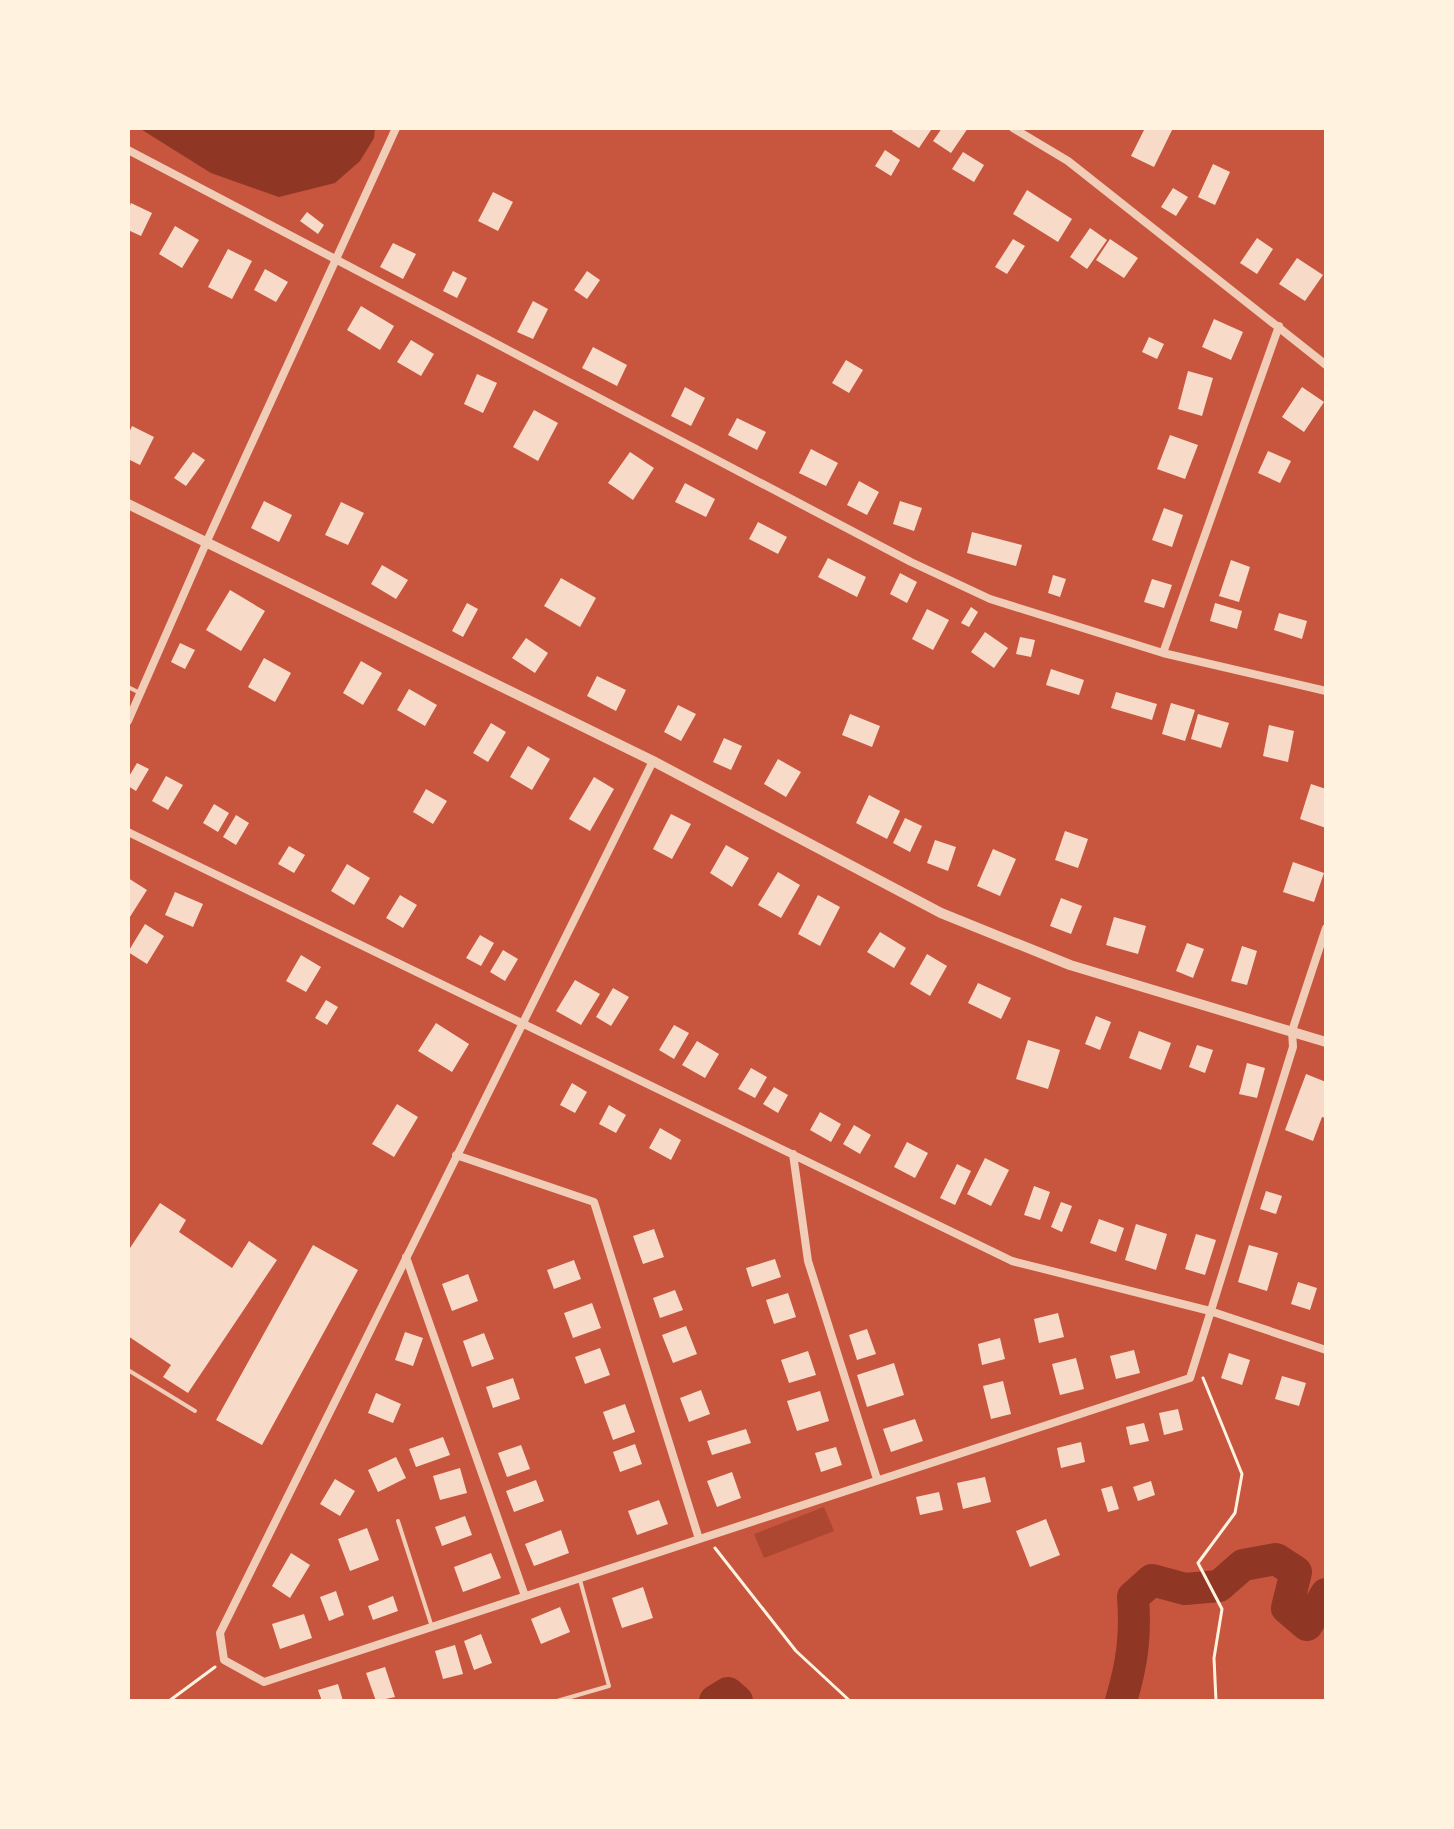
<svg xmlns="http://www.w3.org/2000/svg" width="1454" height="1829" font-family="'PT Sans',sans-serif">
	<rect width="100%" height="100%" fill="#c8553d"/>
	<path fill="#ae4732" d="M824 1507 834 1531 764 1558 754 1534Z"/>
	<path fill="#8f3625" d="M139 128H375L374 138 360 161 335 183 279 197 211 173Z"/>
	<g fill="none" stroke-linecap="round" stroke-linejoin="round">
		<path stroke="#8f3625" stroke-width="32" d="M715 1701 728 1693 737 1701
			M1121 1701C1132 1664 1136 1636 1133 1597L1152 1580 1185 1589 1219 1586 1243 1565 1276 1559 1296 1572 1287 1608 1307 1625 1326 1594"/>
	</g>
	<path fill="#f7dbc8" d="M894 128H927L931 130 919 148 892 131Z
		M942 128H968L951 153 933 141Z
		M1145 128H1173L1154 167 1131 156Z
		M885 150 900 160 891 176 875 166Z
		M963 152 984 165 974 182 952 169Z
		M1213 164 1230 172 1215 205 1198 197Z
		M1173 188 1188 197 1176 216 1161 207Z
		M1027 190 1072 219 1058 242 1013 214Z
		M493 192 513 202 498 231 478 221Z
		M131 203 152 213 141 236 128 230V210Z
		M307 212 324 225 318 234 300 221Z
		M175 226 199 240 182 268 159 254Z
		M1090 228 1107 240 1087 269 1070 257Z
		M1257 238 1273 249 1257 274 1240 263Z
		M1013 239 1025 246 1007 274 995 267Z
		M1110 239 1138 258 1124 278 1096 260Z
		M393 243 416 254 403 279 380 267Z
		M228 249 252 261 232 299 208 287Z
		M1297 258 1323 275 1305 301 1279 284Z
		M265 269 288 282 276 302 254 290Z
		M453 271 467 278 457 298 443 291Z
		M587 271 600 280 587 299 574 290Z
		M533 301 548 309 533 339 517 332Z
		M361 306 394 326 380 350 347 330Z
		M1214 319 1243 332 1231 360 1202 347Z
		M1149 337 1164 344 1157 359 1142 352Z
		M411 340 434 354 421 376 397 362Z
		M593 347 627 365 617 386 582 368Z
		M846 360 863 370 849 393 832 383Z
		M1188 371 1213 378 1202 416 1178 409Z
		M477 374 497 383 483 413 464 404Z
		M685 387 705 398 691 426 671 416Z
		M1302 387 1324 402 1304 432 1282 417Z
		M534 410 558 423 538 461 513 447Z
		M737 418 766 432 757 450 728 435Z
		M132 426 154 437 140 465 128 459V435Z
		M1170 435 1198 445 1185 479 1157 469Z
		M811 449 838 463 826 486 799 473Z
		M1268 451 1291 461 1280 483 1258 473Z
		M193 452 205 460 186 486 174 478Z
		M630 452 654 468 633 500 608 483Z
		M859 481 879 492 867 515 847 505Z
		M685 483 715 499 706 517 675 502Z
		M264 501 292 515 279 542 251 528Z
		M900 501 922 508 914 531 893 524Z
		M341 502 364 513 348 545 325 535Z
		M1164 508 1183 515 1172 547 1152 540Z
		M758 522 787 537 778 554 749 539Z
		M972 532 1022 545 1016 566 967 553Z
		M828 558 866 577 857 597 818 577Z
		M1231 560 1250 567 1239 602 1219 596Z
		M382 565 408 580 396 599 371 584Z
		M900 573 917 582 907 603 890 594Z
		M1053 575 1066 579 1060 597 1048 593Z
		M561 578 596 598 580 627 544 606Z
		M1152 579 1172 585 1164 608 1144 602Z
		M230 590 265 611 241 651 206 630Z
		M467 603 478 609 463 637 452 631Z
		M1215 603 1242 611 1237 629 1210 621Z
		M971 607 978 612 969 627 961 623Z
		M927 609 949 620 933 650 912 639Z
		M1279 613 1307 621 1302 639 1274 630Z
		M985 632 1008 648 994 668 971 652Z
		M1020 637 1035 640 1031 657 1016 654Z
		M526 638 548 653 535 673 512 658Z
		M180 643 195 650 185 669 171 662Z
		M264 658 291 673 275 702 248 687Z
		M361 661 382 673 363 705 343 693Z
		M1051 669 1084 680 1079 695 1046 685Z
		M597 676 626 690 616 711 587 696Z
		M409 689 437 705 425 726 397 710Z
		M1116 692 1157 704 1152 720 1111 708Z
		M1171 703 1195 710 1185 741 1162 734Z
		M678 705 696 714 681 741 664 732Z
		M850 714 880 726 872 747 842 735Z
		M1198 714 1229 723 1221 748 1191 739Z
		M491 723 506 732 488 762 473 753Z
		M1269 725 1294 731 1288 762 1263 756Z
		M724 738 742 746 731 770 713 762Z
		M528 746 550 759 532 790 510 777Z
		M778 759 801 772 786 797 764 784Z
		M137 763 149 769 136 791 128 786V778Z
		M166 776 183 785 168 810 152 801Z
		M594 777 614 789 590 831 569 819Z
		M1311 784 1326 789V828L1300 819Z
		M426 789 447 801 433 824 413 812Z
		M869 795 900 811 887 839 856 823Z
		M214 804 229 813 218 832 203 823Z
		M671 814 691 824 672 859 653 849Z
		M236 815 249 823 236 845 223 837Z
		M905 818 922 826 910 852 893 843Z
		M1065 831 1088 839 1078 868 1055 860Z
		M935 840 956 847 948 871 927 863Z
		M726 845 749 858 732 887 710 873Z
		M289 846 305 855 294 873 278 864Z
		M993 849 1016 859 1000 896 977 886Z
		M1293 862 1324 873 1314 902 1283 892Z
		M347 864 370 878 354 905 331 891Z
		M778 872 800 885 781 918 758 905Z
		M128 878 147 890 128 920Z
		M175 892 203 904 193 927 165 915Z
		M400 895 417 905 403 928 386 918Z
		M818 895 840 907 820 946 798 934Z
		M1061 898 1082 906 1071 934 1050 926Z
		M1114 917 1146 926 1138 954 1106 945Z
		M145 924 164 936 147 964 128 952Z
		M880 932 906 948 894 968 867 952Z
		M480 935 494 943 481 966 466 958Z
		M1187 943 1204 949 1193 978 1176 971Z
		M1242 946 1257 951 1247 985 1231 981Z
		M503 950 518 959 505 981 490 972Z
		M927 954 947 966 930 996 910 984Z
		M301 955 321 967 306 992 286 981Z
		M575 980 600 994 581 1025 556 1011Z
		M978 983 1011 998 1001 1019 968 1003Z
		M613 988 629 997 611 1026 596 1017Z
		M326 1000 338 1007 327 1025 315 1018Z
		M1096 1016 1111 1022 1100 1050 1085 1044Z
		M436 1023 469 1044 452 1072 418 1051Z
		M674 1025 689 1033 674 1059 659 1050Z
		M1139 1031 1171 1043 1161 1070 1129 1058Z
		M1028 1040 1060 1050 1048 1089 1016 1079Z
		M697 1041 719 1054 705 1078 682 1065Z
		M1197 1045 1213 1050 1205 1073 1189 1067Z
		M1247 1063 1265 1068 1257 1098 1239 1094Z
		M751 1068 767 1077 755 1098 738 1089Z
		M1306 1074 1326 1082V1118L1322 1117 1313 1141 1285 1130Z
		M572 1083 587 1092 575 1113 560 1105Z
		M774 1087 788 1095 778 1113 763 1104Z
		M397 1104 418 1117 394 1157 372 1144Z
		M609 1105 626 1115 616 1133 599 1124Z
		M820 1112 841 1124 831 1142 810 1130Z
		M854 1125 871 1135 860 1154 843 1144Z
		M660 1128 681 1140 671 1160 649 1148Z
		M907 1142 928 1153 915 1178 894 1167Z
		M985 1158 1009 1170 991 1206 967 1194Z
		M957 1164 971 1171 955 1205 940 1198Z
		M1034 1186 1050 1192 1040 1220 1024 1215Z
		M1266 1191 1282 1196 1276 1214 1260 1209Z
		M1061 1202 1072 1206 1062 1232 1051 1227Z
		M160 1203 186 1220 179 1232 232 1268 249 1241 277 1260 188 1393 163 1377 171 1365 128 1336V1251Z
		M1099 1219 1124 1228 1116 1252 1090 1243Z
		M1136 1224 1167 1234 1156 1270 1125 1260Z
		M654 1229 664 1257 643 1264 633 1236Z
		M1196 1234 1216 1240 1205 1275 1185 1269Z
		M313 1245 358 1270 262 1445 216 1420Z
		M1249 1245 1278 1253 1267 1291 1238 1282Z
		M775 1259 781 1277 752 1287 746 1268Z
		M574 1260 581 1279 554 1289 547 1270Z
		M468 1274 478 1301 452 1311 442 1284Z
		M1298 1282 1317 1288 1310 1310 1291 1304Z
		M675 1290 683 1310 660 1318 653 1298Z
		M788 1293 796 1317 774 1324 766 1300Z
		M592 1303 601 1328 573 1338 564 1313Z
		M1058 1313 1064 1337 1039 1343 1034 1319Z
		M686 1326 697 1354 673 1363 662 1335Z
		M867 1329 876 1354 857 1360 849 1335Z
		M405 1332 423 1338 413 1366 395 1360Z
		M484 1333 494 1359 472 1367 463 1341Z
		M1000 1338 1005 1359 982 1365 978 1344Z
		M600 1348 610 1375 585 1384 575 1357Z
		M1134 1350 1140 1373 1116 1379 1110 1356Z
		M808 1351 816 1375 789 1383 781 1360Z
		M1229 1353 1250 1360 1242 1385 1221 1378Z
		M1076 1358 1084 1389 1060 1395 1052 1364Z
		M894 1363 904 1395 867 1407 857 1375Z
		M1282 1376 1306 1383 1299 1406 1275 1399Z
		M513 1378 520 1399 493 1408 486 1387Z
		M1003 1381 1011 1414 991 1419 983 1386Z
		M701 1390 710 1414 689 1422 680 1398Z
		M820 1391 829 1421 797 1431 787 1401Z
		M376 1393 401 1404 393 1423 368 1413Z
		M625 1404 635 1432 613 1440 603 1412Z
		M1178 1409 1183 1430 1164 1435 1159 1413Z
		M915 1419 923 1441 891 1452 883 1429Z
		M1144 1423 1149 1441 1130 1445 1126 1427Z
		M746 1429 751 1443 712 1455 707 1441Z
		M443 1437 450 1455 416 1467 409 1449Z
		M1081 1442 1085 1462 1061 1468 1057 1448Z
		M635 1444 642 1464 620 1472 613 1452Z
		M521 1445 530 1469 507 1477 498 1453Z
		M836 1447 842 1465 821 1472 815 1453Z
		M396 1457 406 1478 378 1492 368 1470Z
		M460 1468 467 1493 440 1500 433 1476Z
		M732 1472 741 1498 717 1507 707 1481Z
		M985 1477 991 1502 963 1509 957 1483Z
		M335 1479 355 1491 340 1516 320 1504Z
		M536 1480 544 1501 514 1512 506 1491Z
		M1151 1481 1155 1495 1138 1501 1133 1487Z
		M1112 1486 1119 1509 1108 1512 1101 1489Z
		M939 1492 943 1510 920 1515 916 1497Z
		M659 1500 668 1524 637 1535 628 1511Z
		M465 1516 472 1535 442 1546 435 1527Z
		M1046 1519 1060 1555 1030 1567 1016 1531Z
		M367 1528 379 1560 350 1571 338 1539Z
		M561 1530 569 1553 534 1566 525 1544Z
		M291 1553 310 1565 290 1598 272 1586Z
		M491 1553 501 1578 463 1592 454 1567Z
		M643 1587 653 1618 622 1628 612 1598Z
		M336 1591 344 1615 329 1621 320 1597Z
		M393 1596 398 1611 373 1620 368 1606Z
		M560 1607 570 1632 541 1644 531 1619Z
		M304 1614 312 1638 280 1649 272 1624Z
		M481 1634 492 1663 474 1670 464 1641Z
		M455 1645 463 1674 443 1679 435 1651Z
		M385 1667 395 1697 376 1701 366 1673Z
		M338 1684 343 1701H322L318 1690Z"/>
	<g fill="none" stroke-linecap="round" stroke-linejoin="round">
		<path stroke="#fff3e0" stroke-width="3" d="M1203 1378 1242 1474 1235 1513 1198 1563 1222 1609 1214 1658 1216 1701
			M715 1548 796 1651 850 1701
			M169 1701 215 1667"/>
		<path stroke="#f1ccb7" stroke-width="4" d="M128 687 140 693
			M128 1370 195 1411
			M398 1521 432 1627
			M557 1701 609 1686 580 1580"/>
		<path stroke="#f1ccb7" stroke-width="8" d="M1013 128 1068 161 1326 365
			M128 150 911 562 990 599 1163 653 1326 691
			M1163 653 1279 326
			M128 721 207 541 396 128
			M653 761 220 1633 224 1660 264 1682 1190 1378 1293 1047 1292 1031 1326 928
			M128 832 1012 1261 1210 1311 1326 1350
			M793 1154 808 1261 877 1479
			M456 1155 594 1202 699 1539
			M406 1257 525 1596"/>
		<path stroke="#f1ccb7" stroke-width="10" d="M128 504 653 761 941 913 1070 965 1326 1042"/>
	</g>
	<rect width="1454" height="1829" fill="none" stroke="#fff3e0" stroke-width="260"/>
</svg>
